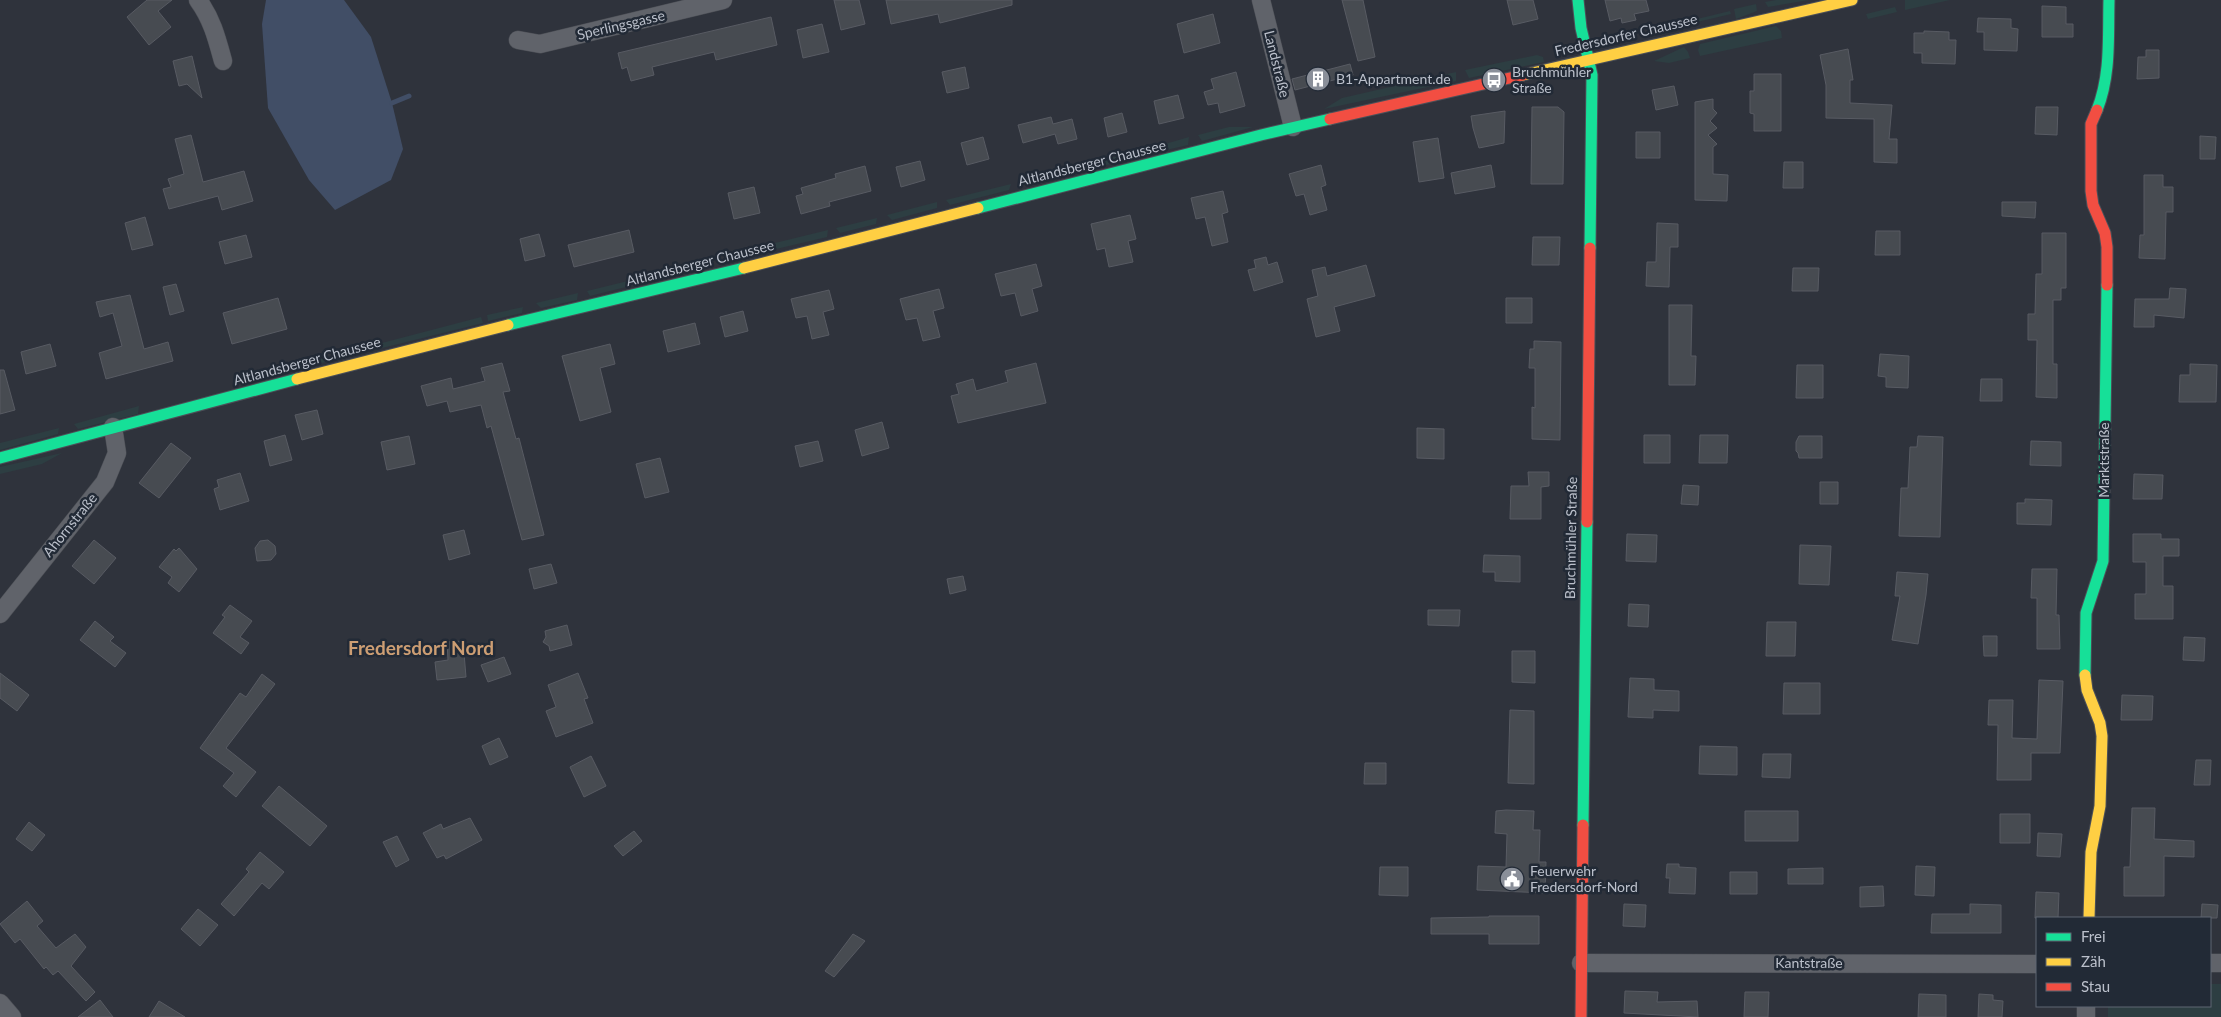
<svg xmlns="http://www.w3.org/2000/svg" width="2221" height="1017" font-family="Lato,sans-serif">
	<rect width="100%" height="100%" fill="#2f333c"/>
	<path fill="#2d3e42" d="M1776 0H1809L1768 7 1765 2Z
		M1905 0H1950L1905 10Z
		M1756 4 1757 11 1736 19 1734 9Z
		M1895 7 1897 12 1868 19 1866 14Z
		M1730 11 1731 14 1697 22V19Z
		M1776 26 1781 31 1782 38 1700 56 1698 50 1700 44Z
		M1684 47 1688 52 1690 58 1669 63 1654 61Z
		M1537 55 1543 57 1544 62 1469 78 1465 70Z
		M1456 72V81L1324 109 1342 98Z
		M1229 127H1253L1202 141 1198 135Z
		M1189 137 1188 145 1153 153 1148 149Z
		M1138 151V158L1106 165 1103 160Z
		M1093 162 1092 169 1053 179 1050 173Z
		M1011 184 1009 190 950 205 946 200Z
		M937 202V208L892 220 887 215Z
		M877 218 876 224 840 233 836 228Z
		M828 230 827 237 776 249 775 243Z
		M769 245 771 250 735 259 732 255Z
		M693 264 694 270 651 280 648 276Z
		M636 279 634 285 590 296 587 291Z
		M578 293 577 300 541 308 536 303Z
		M523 307 522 313 488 321 487 315Z
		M481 317 483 323 245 382 256 376Z
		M139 406 138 414 78 429 74 424Z
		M59 428 58 434 0 450V443Z
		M62 453 42 464 0 474V467Z
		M2210 984H2221V1017H2108V1006H2210Z"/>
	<path fill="#414e66" d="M266 0H344L371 37 392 103 403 149 391 180 335 210 309 180 268 108 262 24Z"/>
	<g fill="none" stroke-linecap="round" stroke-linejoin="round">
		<path stroke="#414e66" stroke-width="5" d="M392 103 409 96"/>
	</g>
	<path fill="#474b51" stroke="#585b63" d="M147 0H172L158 11 171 27 149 45 127 17Z
		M834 0H859L865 24 841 30Z
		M886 0H1012V5L940 23 938 14 891 24Z
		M1342 0H1363L1375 57 1358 61Z
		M1507 0H1533L1538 19 1513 25Z
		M1605 0H1646L1649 11 1634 14 1636 20 1622 23 1621 18 1610 21Z
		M2042 6 2066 7V24H2073V37H2042Z
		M1213 14 1220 43 1184 53 1177 24Z
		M771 17 777 45 716 60 714 52 652 67 654 75 631 81 627 67 622 69 618 53Z
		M1978 18 2011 19V28L2018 29 2017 51 1984 50V32H1977Z
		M822 24 829 52 803 58 797 30Z
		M1924 31 1949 32V40H1956L1955 64 1922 63V53H1914V33H1924Z
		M1848 49 1853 80H1850V103L1892 105 1889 139H1897V163L1874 162V119L1826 118V85L1820 55Z
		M2146 50H2159V78L2137 79 2138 57H2146Z
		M192 56 202 98 187 84 179 86 173 61Z
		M1350 64 1353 75 1295 90 1292 79Z
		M965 67 969 88 947 93 942 72Z
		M1236 72 1245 106 1220 113 1218 103 1208 105 1204 92 1214 89 1211 79Z
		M1754 74H1781V131H1754V114L1750 113V91H1754Z
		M1674 86 1678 105 1656 110 1652 90Z
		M1178 95 1184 118 1159 124 1154 101Z
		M1713 99V109L1717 113 1710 121 1717 128 1708 135 1717 144 1713 147V174L1728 175 1727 201 1695 200V102Z
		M1532 107H1558L1564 112 1563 184H1531Z
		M2036 107H2058L2057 135 2035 134Z
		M1505 111 1504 143 1479 148 1473 128 1471 116Z
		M1122 113 1127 132 1108 137 1104 118Z
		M1051 117 1053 124 1072 119 1077 139 1058 144 1055 134 1023 143 1018 125Z
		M1636 132H1660V158H1636Z
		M191 135 203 182 244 171 253 201 222 210 218 196 169 209 163 189 171 187 168 179 184 174 175 139Z
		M2200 136 2216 137 2215 159H2200Z
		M983 137 989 159 967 165 961 143Z
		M1438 138 1444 178 1419 182 1413 142Z
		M920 161 925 180 901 187 896 167Z
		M1784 162H1803V188H1783Z
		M1321 165 1326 185 1321 187 1327 210 1310 215 1304 194 1296 196 1289 174Z
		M1491 165 1495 187 1455 194 1451 173Z
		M865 166 871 191 829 202 830 206 801 214 796 196 803 194 801 188 836 178 835 174Z
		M2144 175H2163V187H2173V212H2166L2165 259 2139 258 2140 235H2144Z
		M754 187 760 213 734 219 728 193Z
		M1223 191 1228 212 1222 214 1228 242 1212 246 1205 217 1196 219 1191 198Z
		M2002 202H2036L2035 218 2002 216Z
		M1130 215 1136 239 1128 241 1133 262 1109 267 1105 248 1097 250 1091 224Z
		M145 217 153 245 132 250 125 223Z
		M1657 223 1678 224V247H1670L1669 287 1646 286 1647 262H1656Z
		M629 230 634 252 574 267 568 245Z
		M1876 231H1900V255H1875Z
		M2042 233H2066V288H2061V300H2053V364H2057V398L2036 397 2037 340H2028V314H2035L2036 274H2042Z
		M539 234 545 256 525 261 520 239Z
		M246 235 252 257 225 264 219 242Z
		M1533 237H1560L1559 265H1532Z
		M1266 257 1268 265 1277 262 1283 282 1254 291 1248 270 1256 268 1254 260Z
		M1036 264 1042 286 1032 289 1038 311 1021 316 1015 293 1001 296 995 274Z
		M1366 265 1375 296 1334 307 1340 331 1316 337 1307 299 1318 296 1312 270 1325 267 1327 276Z
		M1793 268H1819L1818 291H1792Z
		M176 284 184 311 170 315 163 287Z
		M2170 288 2186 289 2184 318 2154 315V327H2134L2135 299H2169Z
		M939 289 944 308 933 311 940 337 923 341 917 318 906 320 900 299Z
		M829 290 834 309 823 312 829 335 812 339 807 316 796 318 791 299Z
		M130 295 144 349 168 342 173 361 106 379 99 353 122 346 113 313 100 317 96 302Z
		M278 298 287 329 232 344 223 313Z
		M1506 298H1532V323H1506Z
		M1669 305H1692L1691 356H1696L1695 385H1669Z
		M743 311 748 331 725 337 720 317Z
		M695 323 700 344 668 352 663 331Z
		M1534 341 1561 342 1560 440 1532 439V407L1535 408V368H1529L1530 349H1534Z
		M50 344 56 366 26 374 21 352Z
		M610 344 615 364 600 368 611 412 580 421 562 356Z
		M1880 354 1909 356 1908 388 1886 387V377L1878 376Z
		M502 363 510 391 503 392 516 439 519 438 544 535 522 540 491 426 487 428 481 405 450 412 447 401 427 406 421 386 451 378 453 389 485 381 481 368Z
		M1036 363 1046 403 958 423 951 396 959 394 956 384 973 379 976 391 1008 382 1005 371Z
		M2190 364 2217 365 2216 402H2179L2180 375H2190Z
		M1797 365H1823V398H1796Z
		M0 370H4L15 410 0 414Z
		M1981 379H2002V401H1980Z
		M317 410 323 434 302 440 295 415Z
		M882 422 889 448 862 456 855 430Z
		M1417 428 1444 429V459L1417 458Z
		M285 435 292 460 270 466 264 441Z
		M1644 435H1670V463H1644Z
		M1700 435H1728L1727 463H1699Z
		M409 436 415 464 387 470 381 442Z
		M1799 436H1822V458H1799L1798 453 1796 451V442Z
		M1918 436 1943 437 1940 537 1899 536 1901 488H1908L1910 447H1917Z
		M818 441 823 461 800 467 795 446Z
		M2031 441 2061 442V466L2030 465Z
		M171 443 191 458 159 498 139 483Z
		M660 458 669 492 645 498 636 464Z
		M1528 472H1549V486L1541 487V519H1510L1511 486H1529Z
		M240 473 249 501 220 510 214 489 219 487 217 480Z
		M2134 474 2163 475 2162 499H2133Z
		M1820 482H1838V504H1820Z
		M1683 485 1699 486 1698 505 1681 504Z
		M2025 499 2052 500 2051 525 2017 524V503H2025Z
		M464 530 470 554 449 560 443 535Z
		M1627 534 1657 535 1656 562 1626 561Z
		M2133 534H2161V539H2179V556H2163V586H2173V619H2135V594H2146V562H2133Z
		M94 540 116 558 94 584 72 566Z
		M268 540 275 546 276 554 271 560 257 561 255 548 260 541Z
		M1800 545 1831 546 1829 585 1799 584Z
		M179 548 197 569 179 592 168 583 172 577 159 567 174 549 176 551Z
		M1484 555 1520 556V582L1495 581V572H1483Z
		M551 564 557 583 534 589 529 569Z
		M2032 569H2057L2056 615H2059L2060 649H2037V598H2031Z
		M1897 572 1928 574 1926 595 1918 644 1892 640 1900 596H1895Z
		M963 576 966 590 950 594 947 579Z
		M1629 604 1649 605 1648 627 1628 626Z
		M230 605 252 621 240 637 249 643 241 654 213 633 225 617 222 615Z
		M1428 610H1460L1459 626 1428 625Z
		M95 621 114 637 110 641 126 653 115 667 80 640Z
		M1767 622H1796L1795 656H1766Z
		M567 625 572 645 550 651 549 646 543 642 546 637 545 631Z
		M1983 636H1997V656H1984Z
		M2184 637 2205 638 2204 661 2183 660Z
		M463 641 466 677 437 680 435 662 448 660 447 642Z
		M1512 651H1535V683L1512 682Z
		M504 657 511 674 488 682 481 665Z
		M0 673 29 695 17 711 0 698Z
		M578 673 588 698 584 699 593 723 556 737 546 711 556 707 548 685Z
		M262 674 275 684 226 748 256 772 236 797 223 786 234 773 200 748 240 693 246 697Z
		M1630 678 1654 679V690L1679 691V711L1653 710V718L1628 717Z
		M2039 680 2063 681 2060 753H2031V780H1997L1998 725H1988L1989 700H2013L2012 738 2037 739Z
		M1784 683H1820V714H1783Z
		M2122 695 2153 696 2152 720H2121Z
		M1510 710 1534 711V784L1508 783Z
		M499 738 508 757 490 765 482 746Z
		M1700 746 1737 747V775L1699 774Z
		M1763 754H1791L1790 778 1762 777Z
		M591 756 606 786 584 797 570 767Z
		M2196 760H2211L2210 785H2194Z
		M1365 763H1386V784H1364Z
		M279 786 327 826 310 846 262 806Z
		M2132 808H2155L2154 839 2194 841V857L2164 856V896H2124V867H2130Z
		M1506 810 1534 811 1533 830H1540L1539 862H1546L1545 893 1477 890 1478 866 1506 867 1507 834 1495 833 1496 811Z
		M1745 811H1798V841H1745Z
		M2000 814H2030V843H2000Z
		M470 818 482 840 446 859 444 855 437 858 423 833 441 824 443 829Z
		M29 822 45 835 32 851 16 839Z
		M634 831 642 841 623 856 614 846Z
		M2038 833 2062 834 2060 857 2037 856Z
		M397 836 409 860 396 867 383 842Z
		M260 852 284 872 269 889 262 883 234 916 221 904 249 872 246 869Z
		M1667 864H1679V867L1696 868 1695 894 1669 893 1670 878H1666Z
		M1916 866 1935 867 1934 896 1915 895Z
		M1380 867H1408V896L1379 895Z
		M1823 868V884H1788V869Z
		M1730 872H1757V894H1730Z
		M1883 886 1884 906 1860 907V887Z
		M2036 892 2059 893 2058 918H2035Z
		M27 901 43 921 37 926 56 948 75 934 86 947 71 966 95 992 86 1001 58 971 53 975 46 967 44 969 20 939 15 943 0 924Z
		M1624 904 1646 905 1645 927 1623 926Z
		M1970 904 2001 905V933H1931L1932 914H1970Z
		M2202 904 2218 905 2217 918H2201Z
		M198 909 218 925 200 946 181 929Z
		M1489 916H1539V944H1489V934H1431V918L1489 917Z
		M853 934 865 941 834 977 825 971Z
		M1625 991 1658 992 1657 1002 1697 1001 1698 1017 1624 1013Z
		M1745 992H1769L1768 1017H1744Z
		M1919 994 1946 995V1017H1918Z
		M1979 994 1993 995V1000L2003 1001 2002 1017H1978Z
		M100 1000 113 1017H78Z
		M159 1001 185 1017H149Z"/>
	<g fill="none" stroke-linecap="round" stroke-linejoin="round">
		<g stroke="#4b4e55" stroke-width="19">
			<path id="street" d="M198 0C212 19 217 39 223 61
				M1261 0 1293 127
				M518 40 540 44 723 0
				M0 614 105 482 117 453 113 427
				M1581 963 2037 964
				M2210 963H2221
				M0 1003 12 1017
				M2086 1017V1006"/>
		</g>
		<g stroke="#4c5058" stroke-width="13">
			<path id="fast" d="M1578 0 1581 28 1592 75 1590 248
				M2097 110C2111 75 2108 37 2109 0
				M978 208 1261 135 1330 119
				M508 325 744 268
				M0 458 297 379
				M2085 675 2086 613 2103 561 2107 285
				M1583 825 1587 522"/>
		</g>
		<g stroke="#4c5058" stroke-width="13">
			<path id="slow" d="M1523 75 1852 0
				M744 268 978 208
				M297 379 508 325
				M2085 675 2087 690 2100 723 2102 736 2100 806 2091 852 2089 918"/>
		</g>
		<g stroke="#4c5058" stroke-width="13">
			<path id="jam" d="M2097 110 2091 124V191L2093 205 2105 233 2107 247V285
				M1330 119 1523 75
				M1587 522 1590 248
				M1581 1017 1583 825"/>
		</g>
		<use href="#street" stroke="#60636a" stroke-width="18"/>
		<use href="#fast" stroke="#16e098" stroke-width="11"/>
		<use href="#slow" stroke="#ffcf43" stroke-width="11"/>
		<use href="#jam" stroke="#f24e42" stroke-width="11"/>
	</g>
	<defs>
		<g id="building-disc" transform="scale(1.25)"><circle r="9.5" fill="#8a8f99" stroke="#222a36"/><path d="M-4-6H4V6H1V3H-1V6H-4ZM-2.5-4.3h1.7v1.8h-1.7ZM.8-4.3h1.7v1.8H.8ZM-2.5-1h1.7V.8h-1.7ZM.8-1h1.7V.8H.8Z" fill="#fff"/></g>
		<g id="bus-disc" transform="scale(1.25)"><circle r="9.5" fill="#8a8f99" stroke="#222a36"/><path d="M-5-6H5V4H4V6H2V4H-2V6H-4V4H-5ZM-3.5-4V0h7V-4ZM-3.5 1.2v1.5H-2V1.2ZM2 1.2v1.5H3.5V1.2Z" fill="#fff"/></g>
		<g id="civic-disc" transform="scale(1.25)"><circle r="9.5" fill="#8a8f99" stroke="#222a36"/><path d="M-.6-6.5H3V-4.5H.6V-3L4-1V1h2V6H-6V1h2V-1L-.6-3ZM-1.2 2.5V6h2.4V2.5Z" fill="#fff"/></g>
	</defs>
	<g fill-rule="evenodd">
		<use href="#building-disc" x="1318" y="79"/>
		<use href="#bus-disc" x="1494" y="80"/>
		<use href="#civic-disc" x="1512" y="879"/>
	</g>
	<g text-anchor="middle" stroke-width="5" stroke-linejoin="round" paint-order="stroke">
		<g font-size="14" fill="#bbc0cb" stroke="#222a36">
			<text transform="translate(621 25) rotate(-13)" y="5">Sperlingsgasse</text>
			<text transform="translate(1626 35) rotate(-13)" y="5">Fredersdorfer Chaussee</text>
			<text transform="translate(1277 64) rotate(76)" y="5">Landstraße</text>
			<text transform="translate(1092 163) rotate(-14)" y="5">Altlandsberger Chaussee</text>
			<text transform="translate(700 263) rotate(-14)" y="5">Altlandsberger Chaussee</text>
			<text transform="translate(307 361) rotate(-15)" y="5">Altlandsberger Chaussee</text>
			<text transform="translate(2104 460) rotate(-90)" y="5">Marktstraße</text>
			<text transform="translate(70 525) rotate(-51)" y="5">Ahornstraße</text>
			<text transform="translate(1571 538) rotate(-89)" y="5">Bruchmühler Straße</text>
			<text x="1809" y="968">Kantstraße</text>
		</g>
		<g font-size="14" fill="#bbc0cb" stroke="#222a36" text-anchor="start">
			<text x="1512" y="77">Bruchmühler<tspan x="1512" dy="16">Straße</tspan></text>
			<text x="1336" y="84">B1-Appartment.de</text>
			<text x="1530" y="876">Feuerwehr<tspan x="1530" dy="16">Fredersdorf-Nord</tspan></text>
		</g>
		<g font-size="19" font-weight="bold" fill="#cd9e73" stroke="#222a36">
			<text x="421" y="655">Fredersdorf Nord</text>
		</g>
	</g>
	<rect x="2036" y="917" width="175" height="90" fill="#222a36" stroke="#5f6672"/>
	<rect x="2046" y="933" width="25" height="8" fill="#16e098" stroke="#5f6672"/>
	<text x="2081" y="942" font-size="15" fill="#bbc0cb">Frei</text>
	<rect x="2046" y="958" width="25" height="8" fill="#ffcf43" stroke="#5f6672"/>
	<text x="2081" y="967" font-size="15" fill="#bbc0cb">Zäh</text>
	<rect x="2046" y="983" width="25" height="8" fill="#f24e42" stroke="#5f6672"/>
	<text x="2081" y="992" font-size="15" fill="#bbc0cb">Stau</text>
</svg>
